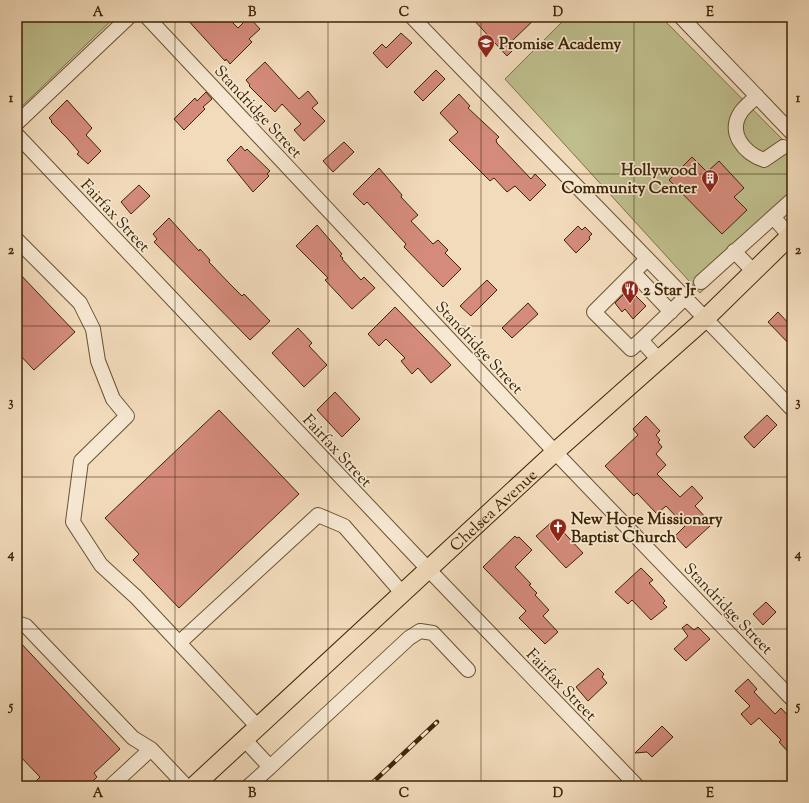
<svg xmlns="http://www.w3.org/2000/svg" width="809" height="803" font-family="'Sorts Mill Goudy',serif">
	<rect width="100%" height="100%" fill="#f2dbbb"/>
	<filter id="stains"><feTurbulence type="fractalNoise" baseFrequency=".005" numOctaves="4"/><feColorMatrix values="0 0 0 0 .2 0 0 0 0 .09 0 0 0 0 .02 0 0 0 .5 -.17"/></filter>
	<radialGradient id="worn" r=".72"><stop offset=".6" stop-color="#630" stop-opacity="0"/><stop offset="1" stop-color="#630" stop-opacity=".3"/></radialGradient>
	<path fill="#bfbe8d" stroke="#7e7248" d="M17 17H115L17 111Z
		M567 17H661L792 149V207L700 293 505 79Z"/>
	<path fill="#d48b7b" stroke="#3d2503" d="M185 17H227L238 28 249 17 260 29 249 39 252 42 230 64 226 59 225 61Z
		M471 17H537L512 41 517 46 507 56Z
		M401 33 412 43 387 68 373 53 382 44 386 48Z
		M265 62 299 99 308 91 318 103 312 108 325 121 304 141 294 130 301 124 282 104 275 112 249 86 250 85 246 80Z
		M436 70 445 79 423 101 414 92Z
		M206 92 212 99 203 107 205 109 184 130 174 119 195 98 197 101Z
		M459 94 470 106 468 108 499 137 496 140 497 143 531 179 535 174 546 185 530 201 515 186 507 192 494 178 490 181 449 140 458 132 440 113Z
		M67 100 92 128 86 135 101 151 88 164 77 154 79 152 67 138 51 122 52 121 49 118Z
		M344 142 354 152 333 172 323 161Z
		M241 146 245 151 247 149 270 171 267 174 269 176 253 192 227 160Z
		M692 157 707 172 719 161 744 188 734 197 747 210 722 234 669 180Z
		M379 168 402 195 401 197 418 215 411 221 433 244 438 240 448 250 445 253 461 269 443 287 404 247 406 244 367 202 364 205 353 194Z
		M139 185 150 196 131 214 121 202Z
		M169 218 199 251 200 249 210 260 209 262 229 283 242 296 244 294 270 321 250 340 154 242 157 239 153 234Z
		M317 225 342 254 340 256 343 258 342 259 361 280 364 277 375 288 352 309 325 280 328 278 296 246Z
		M578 226 582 230 585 227 592 234 589 237 590 239 576 253 564 240Z
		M17 271 75 332 34 370 17 352Z
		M487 280 497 290 471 316 460 306Z
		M629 289 646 306 633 319 625 309 622 312 615 303Z
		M528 303 538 314 512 338 502 328Z
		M395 307 451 365 431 383 418 368 412 374 401 361 405 358 386 339 379 346 368 334Z
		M778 312 792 327V347L768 322Z
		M298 328 312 343 309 346 327 365 304 387 272 353Z
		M335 392 360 419 342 437 317 410Z
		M219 410 299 494 179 608 133 560 139 554 105 518Z
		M767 415 777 425 754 448 744 437Z
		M646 416 660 431 656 435 660 440 658 442 662 447 656 454 666 465 657 474 680 497 692 486 703 498 695 506 709 521 707 523 710 526 686 548 675 536 685 526 666 506 657 514 637 493 634 496 605 466 638 435 633 429Z
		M553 521 583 553 566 568 536 536Z
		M515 536 517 538 519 537 532 550 515 567 531 584 529 585 537 593 535 595 549 610 543 616 558 632 545 644 519 618 526 611 483 567Z
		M641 568 653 580 649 583 662 597 665 601 663 603 667 607 651 620 632 600 628 604 615 592Z
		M766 602 776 612 763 625 753 614Z
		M687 624 694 630 698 627 710 639 686 661 674 649 688 636 682 628Z
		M17 639 120 749 94 773 97 777 88 786H40L36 781 40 777 17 753Z
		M598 668 604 674 602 677 607 683 588 701 576 687Z
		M748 679 757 689 754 692 775 714 781 708 792 720V756L779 742 781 740 759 718 751 725 741 714 750 706 735 691Z
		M662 726 673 737 652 757 647 752 635 753Z"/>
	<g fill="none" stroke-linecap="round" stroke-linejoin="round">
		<g stroke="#6a5231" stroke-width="16">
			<path id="minor" d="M147 17 555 452 792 699
				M412 17C538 148 667 277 792 409
				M681 17 792 133
				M757 96C752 101 745 106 741 112 727 133 744 153 764 160L783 147
				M17 123 129 17
				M17 135 429 570 637 786
				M774 218 790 236
				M17 240 80 303 93 329 98 361 113 399 127 416 81 461 73 522 101 565 136 597 258 727
				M734 251 754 272
				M647 259 594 312 631 349 641 340 659 360
				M634 273 671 312
				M701 282 792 200
				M641 340 686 297
				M17 623 26 626 133 738 151 749 186 786
				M179 643 318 515 344 526 403 594
				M245 740 270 767 249 786
				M270 767 409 638 420 631 433 633 468 670
				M111 786 151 749"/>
		</g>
		<g stroke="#3d2503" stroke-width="20">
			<g id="major">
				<path id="s1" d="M194 786 555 452 706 318 792 234"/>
			</g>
		</g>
		<use href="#minor" stroke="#f7e8d3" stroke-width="14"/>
		<use href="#major" stroke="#f2dbbb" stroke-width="18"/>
		<g stroke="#3d2503" stroke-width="4.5">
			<path id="rail" d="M369 786 437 722
				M483 786 486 783"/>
		</g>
		<use href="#rail" stroke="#f7e8d3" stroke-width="3" stroke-dasharray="9" stroke-linecap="butt"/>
	</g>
	<path fill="none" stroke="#3d2503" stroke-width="1" stroke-opacity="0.55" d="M175 17V786M328 17V786M481 17V786M634 17V786M17 174H792M17 326H792M17 477H792M17 629H792"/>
	<defs>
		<g id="school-pin" transform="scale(0.9)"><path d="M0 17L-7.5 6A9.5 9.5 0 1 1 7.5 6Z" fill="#8f2418" stroke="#f7e8d3"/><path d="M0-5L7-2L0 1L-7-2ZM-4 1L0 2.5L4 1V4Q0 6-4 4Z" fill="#fff"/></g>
		<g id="building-pin" transform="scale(0.9)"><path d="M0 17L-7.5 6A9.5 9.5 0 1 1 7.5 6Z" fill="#8f2418" stroke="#f7e8d3"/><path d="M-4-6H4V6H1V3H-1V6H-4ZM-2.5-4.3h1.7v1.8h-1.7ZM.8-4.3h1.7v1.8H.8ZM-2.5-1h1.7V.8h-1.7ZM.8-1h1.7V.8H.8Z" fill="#fff"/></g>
		<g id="restaurant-pin" transform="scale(0.9)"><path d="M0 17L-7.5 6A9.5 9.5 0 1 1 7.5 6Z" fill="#8f2418" stroke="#f7e8d3"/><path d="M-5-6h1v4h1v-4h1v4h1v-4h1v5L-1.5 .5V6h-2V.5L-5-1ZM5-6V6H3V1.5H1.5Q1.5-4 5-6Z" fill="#fff"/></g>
		<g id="church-pin" transform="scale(0.9)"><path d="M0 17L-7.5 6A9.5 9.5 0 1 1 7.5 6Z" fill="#8f2418" stroke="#f7e8d3"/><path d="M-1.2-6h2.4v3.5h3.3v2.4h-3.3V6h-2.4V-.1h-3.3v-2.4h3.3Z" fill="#fff"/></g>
	</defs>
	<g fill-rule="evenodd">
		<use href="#school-pin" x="486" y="43"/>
		<use href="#building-pin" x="710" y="178"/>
		<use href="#restaurant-pin" x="630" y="289"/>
		<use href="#church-pin" x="558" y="527"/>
	</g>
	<g text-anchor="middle" stroke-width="3.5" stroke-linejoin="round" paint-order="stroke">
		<g font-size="16" font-weight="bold" fill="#3d2503" stroke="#f7e8d3" text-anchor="start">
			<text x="499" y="49">Promise Academy</text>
			<text x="697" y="175" text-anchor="end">Hollywood<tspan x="697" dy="18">Community Center</tspan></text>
			<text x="643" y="295">2 Star Jr</text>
			<text x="571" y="524">New Hope Missionary<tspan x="571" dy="18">Baptist Church</tspan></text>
		</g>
		<g font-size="16" fill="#3d2503" stroke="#f7e8d3">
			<text transform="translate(259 111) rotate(47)" y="6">Standridge Street</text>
			<text transform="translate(116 215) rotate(47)" y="6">Fairfax Street</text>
			<text transform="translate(480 347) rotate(47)" y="6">Standridge Street</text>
			<text transform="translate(338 450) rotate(47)" y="6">Fairfax Street</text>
			<text dy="6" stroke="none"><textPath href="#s1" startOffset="407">Chelsea Avenue</textPath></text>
			<text transform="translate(729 608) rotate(46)" y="6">Standridge Street</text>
			<text transform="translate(562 684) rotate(46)" y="6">Fairfax Street</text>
		</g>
	</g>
	<rect width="809" height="803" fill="none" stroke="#f2dbbb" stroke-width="44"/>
	<rect x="22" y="22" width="765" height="759" fill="none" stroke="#3d2503" stroke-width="1.5"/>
	<g font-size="13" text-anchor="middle" font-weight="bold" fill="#3d2503">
		<text x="98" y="16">A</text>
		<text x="252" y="16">B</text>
		<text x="404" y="16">C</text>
		<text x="558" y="16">D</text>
		<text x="710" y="16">E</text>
		<text x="11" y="102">1</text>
		<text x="798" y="102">1</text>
		<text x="11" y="254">2</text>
		<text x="798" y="254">2</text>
		<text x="11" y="406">3</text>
		<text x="798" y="406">3</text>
		<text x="11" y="558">4</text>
		<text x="798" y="558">4</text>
		<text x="11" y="710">5</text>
		<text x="798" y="710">5</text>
		<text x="98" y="797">A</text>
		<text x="252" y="797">B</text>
		<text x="404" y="797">C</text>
		<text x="558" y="797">D</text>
		<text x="710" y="797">E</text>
	</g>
	<rect width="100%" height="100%" filter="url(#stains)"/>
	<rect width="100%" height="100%" fill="url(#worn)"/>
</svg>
